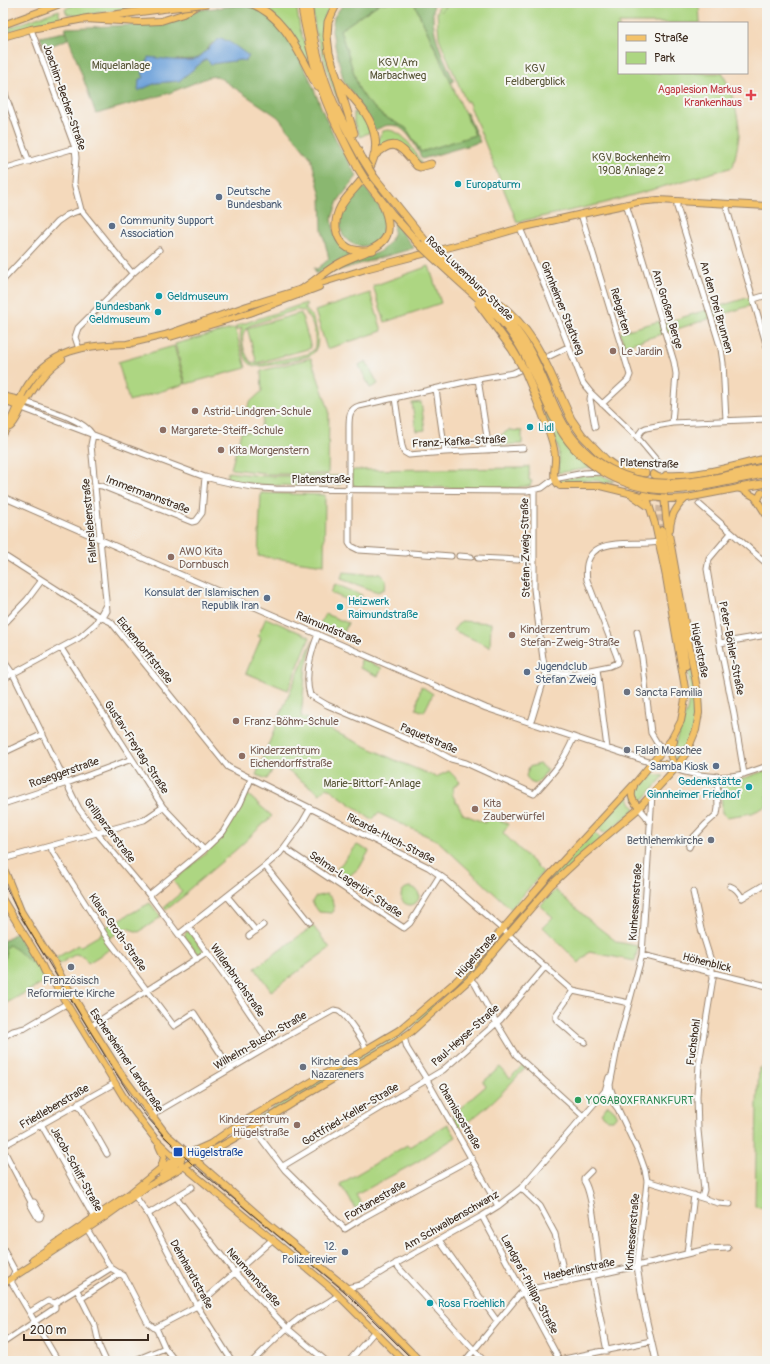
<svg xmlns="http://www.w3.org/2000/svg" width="770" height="1364" font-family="Pangolin,sans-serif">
	<rect width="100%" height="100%" fill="#f6f6f2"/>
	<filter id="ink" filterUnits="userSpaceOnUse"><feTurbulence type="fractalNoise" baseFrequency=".025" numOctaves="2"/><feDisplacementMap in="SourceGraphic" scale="8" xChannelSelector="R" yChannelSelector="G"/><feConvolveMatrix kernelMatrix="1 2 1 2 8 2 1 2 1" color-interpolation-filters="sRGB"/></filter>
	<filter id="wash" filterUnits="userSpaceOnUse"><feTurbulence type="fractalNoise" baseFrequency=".012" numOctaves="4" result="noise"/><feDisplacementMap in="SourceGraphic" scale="16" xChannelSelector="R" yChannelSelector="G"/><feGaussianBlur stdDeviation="0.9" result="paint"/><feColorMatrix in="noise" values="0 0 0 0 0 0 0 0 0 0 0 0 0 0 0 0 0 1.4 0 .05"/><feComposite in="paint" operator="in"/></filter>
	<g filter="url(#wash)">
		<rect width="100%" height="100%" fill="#f4d9bb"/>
		<path fill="#add682" stroke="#748050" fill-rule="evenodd" d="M83 3H157L80 16 67 14 65 9 73 5Z
			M255 3H296L300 29 316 79Z
			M312 3H334C329 8 324 16 323 22 319 40 335 84 340 104L332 86 315 30Z
			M380 3H414L475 135 421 152 406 128 383 116 367 101 359 89 340 30Z
			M439 3H444L445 6 441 12 449 3H699L700 23H619V73H722C730 85 741 122 739 136 738 146 735 157 733 167L601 204 517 222 468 101 466 102 439 38 437 12Z
			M59 10V15L63 19 3 32V30Z
			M354 112 360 113 367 123 370 132 360 137 354 122Z
			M388 130C406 132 413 150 422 164H420L403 147 376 151V142L383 131Z
			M429 266 441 303 385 322 373 286Z
			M370 293 382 331 327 349 315 311Z
			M750 297 752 305 624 346 620 332 660 321V324Z
			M306 303 307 306 304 307C306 310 310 313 312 317 317 329 323 349 309 356 299 359 260 370 252 365 246 362 244 355 243 350 241 343 239 336 242 328L237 330 236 326ZM296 310 304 311C313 320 318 338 314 350L308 354 260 364 252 363C243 354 237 331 251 325Z
			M301 313 311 348 257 363 247 328Z
			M235 328 246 368 186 384 175 344Z
			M174 346 185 384 129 401 118 362Z
			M311 358 329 410 328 474H266L265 473 231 469 241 432H259L265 412 246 414 249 403 262 391 261 371Z
			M366 361 378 384 370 388 359 365Z
			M541 396C553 426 565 448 591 468L558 473 559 459 558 447 539 397Z
			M421 402 425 430 416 431 412 403Z
			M509 430 522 431V444L496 445 495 439Z
			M529 466V480L532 481 530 486 519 487V488L358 487 353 485 351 481V472L354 470 522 468Z
			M228 472 262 476H342V483L339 485 330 484V485L323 486 262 485 226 480Z
			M586 475H601L614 481 607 483H601V481L577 480 568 484H563L559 481 561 480Z
			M261 493 325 495 324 565 258 556Z
			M343 572 365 574H380L386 580 385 589 378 592 341 579Z
			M335 584 362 595 357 604 331 593Z
			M325 614 348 623 341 638 318 628Z
			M266 618 310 637 288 690 246 673 261 638 258 636Z
			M461 621 491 623 490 647 453 630Z
			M313 640 306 667 301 716 397 761 436 777 449 771 460 782 454 786 452 794 463 814 485 823 488 816 509 824 503 833 543 872 511 909 438 841 378 813 372 820 327 787 320 794 277 763 267 779 256 775 291 689Z
			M685 642 687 645C691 669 701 700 695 724 692 737 685 749 679 761L675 759C670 746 685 721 688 706 692 686 687 663 685 642Z
			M361 659 382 668 378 676 360 668Z
			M421 686 433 694 424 712 416 709Z
			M539 764 547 770 541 779 535 784 530 782 526 776 529 767Z
			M764 771 767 772V806L752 813 727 817 722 813 721 781 742 779Z
			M648 773 664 776 643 800C639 802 637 802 634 799V791Z
			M628 793 630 800 635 809 607 833 602 832 599 828 600 824Z
			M247 794 272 816 238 848 187 891 185 895 166 910 164 907 182 892 173 881 205 854 223 836Z
			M593 831 601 839 509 929H506L547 880Z
			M357 845 369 851 360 867 347 878 337 869Z
			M401 896a9 9 0 1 1 18 0a9 9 0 1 1-18 0Z
			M555 890 594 924 617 942 638 946 635 961 589 952 579 963 543 927 553 917 540 906Z
			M326 894 332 898 334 911 332 913 319 912 312 902 315 897Z
			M150 903 161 917 139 932 126 928 106 940 112 948 88 963 83 956 76 954 59 964 56 958 78 945 81 946 100 935 104 928Z
			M313 926 330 948 271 991 255 968Z
			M187 931H189L203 950V952L199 954 197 953 184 936Z
			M18 932 48 980 3 1005V941Z
			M499 935H502L473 972 445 998 443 997Z
			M432 1004 434 1005 435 1008 399 1038 257 1123 256 1121 257 1118 289 1098 400 1032Z
			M523 1065 525 1068C505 1090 485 1111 459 1128L452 1115 486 1086 483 1082 500 1067 510 1078Z
			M759 1068H767V1208L755 1206 757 1104Z
			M608 1105 615 1111 617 1115 613 1120H608L601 1114Z
			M448 1124 456 1137 417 1162 356 1195 365 1211 360 1215 340 1184 407 1145 409 1147Z"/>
		<path fill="#8ab770" stroke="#627047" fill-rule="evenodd" d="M344 3H380L340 30 359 89 367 101 383 116 406 128 421 152 475 135 465 113H467L480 142 422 159C416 147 407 125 390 125 385 125 380 128 375 130L353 94 344 82 336 50 332 31 334 17Z
			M414 3H434C429 31 443 56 454 81L451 82Z
			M240 5 253 7 271 17 292 45 309 77 323 112 338 144 357 176 338 201 332 218 334 233 355 253 316 274 314 268 317 269 329 259 322 230 321 196 311 158 278 117 217 76 209 77 169 93 96 114 65 28 158 24 179 19 198 10ZM212 43 246 61 241 60 211 64 206 59 179 81 156 83 139 90V80L144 78 142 72 146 67 175 60 196 59 204 53Z
			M65 32 68 39 45 48 40 37Z
			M362 184C371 195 384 209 386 224 386 228 384 232 382 235 365 259 331 241 342 211 346 201 355 193 362 184Z
			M393 221 414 248 329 273 331 270 377 253C389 246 396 236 393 221Z
			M18 932 35 960 31 963 17 950 9 945 5 948 6 957 3 959V941Z"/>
		<path fill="#6da1da" stroke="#54667c" d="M221 38 231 43 249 56 246 61 241 60 211 64 206 59 179 81 156 83 138 91 139 79 144 78 142 72 146 67 148 57C161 58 187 64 198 58 207 52 210 44 221 38Z"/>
	</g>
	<g filter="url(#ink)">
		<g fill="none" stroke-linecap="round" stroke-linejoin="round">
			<path stroke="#cfb69c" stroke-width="6" stroke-dasharray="6 3" stroke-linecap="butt" d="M662 530C660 519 656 505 664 495"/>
			<g stroke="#98826c" stroke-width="7">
				<path id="minor" d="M31 29 75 148 76 158 74 183 81 210 132 273
					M3 88 29 162
					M3 169 75 148
					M677 201V207L721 349 723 363 726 420
					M626 204 674 362 676 374 672 423
					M728 204 727 209 767 347
					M581 214 630 375 628 380 602 404
					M520 228 551 301 583 383 591 393 637 437 658 462
					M3 280 57 222 67 215 81 210
					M754 299 767 295
					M79 349 75 337 78 328 134 272 159 250
					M533 364 568 347
					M478 379 489 450
					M436 389 445 452
					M591 393 590 399 595 427
					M395 398 402 446 404 452 409 455 445 452 523 448
					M26 402C44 409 82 418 92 434
					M22 408 205 477C230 484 250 488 276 489L527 491 542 488 554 479 584 473 603 472
					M93 435 91 445 107 611 104 616 100 617
					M637 437 642 430 646 428 672 423 767 419
					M95 485 102 486 192 522 196 521 202 513 205 477
					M3 497 486 708 652 763
					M699 504 767 564
					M731 533 709 559 707 569 720 645 734 714 744 774
					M406 553 359 550 351 546 349 543V427C349 417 349 409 359 406L478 379 513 373 526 367
					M411 553 451 556
					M3 555 100 617 111 622 228 767 428 867 445 879 573 991 629 1003
					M459 556 471 557
					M478 558 518 560
					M526 560 533 561
					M3 625 27 600 42 580
					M637 632 642 658 651 733 657 743 664 750
					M318 634C311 652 304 676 310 695L327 705 421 745 427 746 451 759 466 763 534 794C553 773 563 763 574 737
					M720 643 767 635
					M61 648 163 807 204 850
					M3 660 13 674 79 809 97 833 149 895 197 959
					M597 669 607 748
					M546 673H575L610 666 617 663 618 660 616 654 587 580C580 532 630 547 659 542
					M3 679 79 638 96 623 106 605
					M531 722 546 673 543 659 534 589V490
					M3 753 43 734
					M675 769C694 776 724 779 743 774 751 772 759 769 767 766
					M3 804 67 783 132 759
					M639 808 646 816 649 822
					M51 846 52 851 107 938 174 1026 194 1013 228 1065 232 1068
					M689 847 693 838 706 824 717 814 718 808 717 776
					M284 848 404 928 410 923 440 875
					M3 859 144 820 163 807
					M265 866 310 922
					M730 886C736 888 739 892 742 898L767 883
					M693 892 701 929 711 961 713 978 699 1064 697 1096 698 1130 704 1190 702 1197
					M149 895 204 850 223 832 240 804 251 779
					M227 896 256 931
					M188 926 230 984 271 1045
					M179 934 265 866 280 853 302 823 310 809
					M249 936 263 925
					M642 955 767 986
					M470 979 475 984 496 1022 516 1055 583 1116
					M573 991 556 1015V1019L579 1039 585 1042
					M91 1026 207 952
					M3 1037 13 1031 25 1028 66 1004
					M404 1037 407 1048 427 1080 498 1206
					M609 1077 605 1091 618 1109 640 1156 645 1170 647 1181 646 1191 637 1266 643 1304 656 1361
					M78 1103 107 1154
					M618 1109C616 1100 611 1093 610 1085L618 1044 642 955 652 794
					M153 1118 155 1113 271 1045 334 1010C336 1011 338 1010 340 1012 347 1017 365 1042 366 1050
					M41 1124 96 1221
					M253 1128 285 1170 345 1229 364 1217 472 1158
					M3 1146 115 1083
					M3 1149 31 1202
					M283 1166 443 1070 501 1019 546 966
					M591 1171 584 1178V1181C594 1196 597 1253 600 1274
					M647 1181 718 1203 730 1204
					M521 1188 540 1206 555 1234 566 1282
					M135 1196 148 1214 197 1306 232 1361
					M176 1197 235 1273 287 1328 326 1361
					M31 1202H34L41 1215 40 1218H38L30 1204Z
					M148 1214 192 1187
					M482 1216 560 1361
					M87 1229 111 1268 124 1276 148 1323 157 1330 165 1348 175 1361
					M439 1240 497 1321
					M3 1249 15 1271 12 1278V1283L58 1361
					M687 1253 694 1195
					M396 1263 399 1268 484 1361
					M592 1276 607 1351
					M347 1288 360 1285 388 1268 482 1216 498 1206 521 1188 605 1091 611 1090
					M77 1290 95 1326 100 1348 106 1361
					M82 1298 120 1273
					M30 1312 48 1301 55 1303
					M155 1328 197 1306 273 1239
					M3 1343 55 1308V1303L111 1268
					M133 1361 165 1348
					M253 1361C268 1346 283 1330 301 1317 313 1309 327 1305 338 1295
					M349 1361 375 1331
					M465 1361 520 1294 527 1290 637 1266 707 1249 728 1248
					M561 1361 564 1359 651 1341"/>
			</g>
			<g stroke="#98826c" stroke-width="8">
				<path id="major" d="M3 25 63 3
					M3 37 31 29 84 19 139 22 161 21 183 14 200 4
					M170 337 250 313 319 287
					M127 344 165 335 247 306 369 268 489 237 520 228 600 210 638 202 658 200 767 206
					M3 396 23 401
					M3 400 21 408
					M540 408C545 423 554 440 555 456 556 466 550 479 560 486H600L641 496 669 499 687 498 739 488 755 497 767 516
					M10 427C16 422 18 415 22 408 34 388 42 373 62 359
					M4 433C12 420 17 405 24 391 49 348 85 345 130 344
					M666 475C698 477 736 465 767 458
					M657 478 669 476
					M633 496 649 507
					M758 500 761 493 767 492
					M670 529C671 515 676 507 686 498
					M662 530 683 644 686 666
					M674 741 670 754 675 769
					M652 763 664 764 675 769
					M634 786C629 796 633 801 639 808
					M3 866 21 911 45 950 53 960 61 976 91 1026 122 1075 166 1134 266 1222 352 1292 420 1361
					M3 900 38 957 45 972 54 983 126 1101 156 1140 179 1162 332 1289 404 1361
					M159 1146 164 1157 161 1168
					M162 1175 181 1160
					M33 1259 129 1194 161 1168 183 1156 210 1144 233 1128 399 1030 454 983 468 969 547 878 637 781 671 740 681 721 686 694 666 577 655 524 645 492 647 484
					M3 1284 105 1217 145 1188 253 1128 306 1095 397 1042 411 1032 470 979 551 885 579 859 636 811 675 769 687 752 696 730 699 713 698 694 666 518 663 483 661 479 653 474"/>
			</g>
			<g stroke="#98826c" stroke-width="9">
				<path id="highway" d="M250 3C286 16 300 56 317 86
					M301 3C307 36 314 70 326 101 335 124 346 146 358 168
					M308 3C312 38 321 74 335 106 343 124 353 141 362 158
					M337 3 332 13 328 22 327 36 329 53 354 133
					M84 19 167 8
					M338 80C352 98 372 114 375 138 377 149 373 162 368 171 357 191 334 202 336 228 337 234 339 240 344 245 352 252 362 252 373 250
					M374 156C396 135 401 148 417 166L420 167 431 164
					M374 177 426 242
					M366 181 391 213 418 243
					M304 288C316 280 327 270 340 263 371 247 402 248 382 203
					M557 388 571 419 582 435 606 460 617 468 645 473
					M533 390 540 408
					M739 488 767 483"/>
			</g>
			<use href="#minor" stroke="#fff" stroke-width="5"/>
			<use href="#major" stroke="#f3c26a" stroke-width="6"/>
			<use href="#highway" stroke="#f3c26a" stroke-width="7"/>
			<path stroke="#3b2a1e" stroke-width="1" d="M3 881 17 910 50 965 110 1064 130 1095 146 1116 164 1136 192 1164 344 1291 414 1361"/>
			<g stroke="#98826c" stroke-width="9" stroke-linecap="butt">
				<path id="highway-bridge" d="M167 8 208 3
					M362 158 374 177
					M358 168 366 181
					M426 242C459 272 496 301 522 338 540 364 548 396 563 423 585 463 629 486 674 483 705 482 737 473 767 467
					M418 243C435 259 452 275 469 290 487 306 505 322 518 343 535 370 543 400 559 427 582 467 626 491 672 490 702 489 737 479 767 473
					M478 303 512 349 525 371 533 390
					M498 303C529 326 542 354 557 388"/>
			</g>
			<use href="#highway-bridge" stroke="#f3c26a" stroke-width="7"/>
		</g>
	</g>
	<path fill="#e0444e" stroke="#f6f6f2" stroke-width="1.5" d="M749 89h4v4h4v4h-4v4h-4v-4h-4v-4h4z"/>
	<g fill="#0f9aa8" stroke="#f6f6f2" stroke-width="1.5">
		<circle cx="458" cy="184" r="4"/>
		<circle cx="159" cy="296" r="4"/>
		<circle cx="158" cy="312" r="4"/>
		<circle cx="530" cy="427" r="4"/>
		<circle cx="340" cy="607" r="4"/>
		<circle cx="749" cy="787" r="4"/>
		<circle cx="430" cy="1303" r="4"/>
	</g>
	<g fill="#5c6f8a" stroke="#f6f6f2" stroke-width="1.5">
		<circle cx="219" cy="197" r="4"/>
		<circle cx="112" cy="226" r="4"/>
		<circle cx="267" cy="598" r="4"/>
		<circle cx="527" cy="672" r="4"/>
		<circle cx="716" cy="766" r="4"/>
		<circle cx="345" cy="1252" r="4"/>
	</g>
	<g fill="#8d6e63" stroke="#f6f6f2" stroke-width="1.5">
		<circle cx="613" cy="351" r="4"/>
		<circle cx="195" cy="411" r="4"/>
		<circle cx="163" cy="430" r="4"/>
		<circle cx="221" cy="450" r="4"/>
		<circle cx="171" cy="557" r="4"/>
		<circle cx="512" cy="635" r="4"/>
		<circle cx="236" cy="721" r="4"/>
		<circle cx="242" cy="756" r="4"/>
		<circle cx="475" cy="809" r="4"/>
		<circle cx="297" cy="1125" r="4"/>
	</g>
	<g fill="#6b7280" stroke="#f6f6f2" stroke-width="1.5">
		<circle cx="627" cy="692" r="4"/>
		<circle cx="627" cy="750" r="4"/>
		<circle cx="711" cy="840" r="4"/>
		<circle cx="71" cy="967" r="4"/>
		<circle cx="303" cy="1067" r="4"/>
	</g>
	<circle fill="#2e9e5b" stroke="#f6f6f2" stroke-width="1.5" cx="578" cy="1100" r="4"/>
	<rect fill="#1a4fb4" stroke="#f6f6f2" stroke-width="1.5" x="173" y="1147" width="10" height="10" rx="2"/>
	<g text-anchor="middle" stroke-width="4" stroke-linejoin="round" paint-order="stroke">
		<g font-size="11" fill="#585537" stroke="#f6f6f2">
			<text x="398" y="66">KGV Am<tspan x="398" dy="13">Marbachweg</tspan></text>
			<text x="121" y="69">Miquelanlage</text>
			<text x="535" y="72">KGV<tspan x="535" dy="13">Feldbergblick</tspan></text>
			<text x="631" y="161">KGV Bockenheim<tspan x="631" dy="13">1908 Anlage 2</tspan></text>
			<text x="372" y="787">Marie-Bittorf-Anlage</text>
		</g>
		<g font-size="11" fill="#be3a42" stroke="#f6f6f2" text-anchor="end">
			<text x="742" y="93">Agaplesion Markus<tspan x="742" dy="13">Krankenhaus</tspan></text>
		</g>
		<g font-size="11" fill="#3b2a1e" stroke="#f6f6f2">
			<text transform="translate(65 97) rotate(71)" y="4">Joachim-Becher-Straße</text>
			<text transform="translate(470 278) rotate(44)" y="4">Rosa-Luxemburg-Straße</text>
			<text transform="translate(717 307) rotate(74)" y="4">An den Drei Brunnen</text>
			<text transform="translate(563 308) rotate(68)" y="4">Ginnheimer Stadtweg</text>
			<text transform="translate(668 309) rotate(73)" y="4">Am Großen Berge</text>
			<text transform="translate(621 311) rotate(74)" y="4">Rebgärten</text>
			<text transform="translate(459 441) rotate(-3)" y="4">Franz-Kafka-Straße</text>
			<text transform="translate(649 463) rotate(2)" y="4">Platenstraße</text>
			<text x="321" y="483">Platenstraße</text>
			<text transform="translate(148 494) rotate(21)" y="4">Immermannstraße</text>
			<text transform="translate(89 521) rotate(-95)" y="4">Fallerslebenstraße</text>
			<text transform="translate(525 548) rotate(-91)" y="4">Stefan-Zweig-Straße</text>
			<text transform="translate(329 628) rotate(23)" y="4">Raimundstraße</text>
			<text transform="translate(732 648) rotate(79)" y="4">Peter-Böhler-Straße</text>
			<text transform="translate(145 650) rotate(51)" y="4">Eichendorffstraße</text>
			<text transform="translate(700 650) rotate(79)" y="4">Hügelstraße</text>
			<text transform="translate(429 738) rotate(23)" y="4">Paquetstraße</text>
			<text transform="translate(137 747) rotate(57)" y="4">Gustav-Freytag-Straße</text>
			<text transform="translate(64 772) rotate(-19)" y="4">Roseggerstraße</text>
			<text transform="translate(110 830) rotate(53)" y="4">Grillparzerstraße</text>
			<text transform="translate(391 838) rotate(27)" y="4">Ricarda-Huch-Straße</text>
			<text transform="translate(356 884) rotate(34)" y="4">Selma-Lagerlöf-Straße</text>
			<text transform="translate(635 902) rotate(-86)" y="4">Kurhessenstraße</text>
			<text transform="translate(118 932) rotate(55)" y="4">Klaus-Groth-Straße</text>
			<text transform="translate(476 955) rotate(-48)" y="4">Hügelstraße</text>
			<text transform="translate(707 962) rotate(14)" y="4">Höhenblick</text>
			<text transform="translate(238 980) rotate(55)" y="4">Wildenbruchstraße</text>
			<text transform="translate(465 1035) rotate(-42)" y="4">Paul-Heyse-Straße</text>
			<text transform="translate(260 1040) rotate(-30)" y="4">Wilhelm-Busch-Straße</text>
			<text transform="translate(693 1042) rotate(-82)" y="4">Fuchshohl</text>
			<text transform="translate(127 1060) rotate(56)" y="4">Eschersheimer Landstraße</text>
			<text transform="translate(54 1106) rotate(-30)" y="4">Friedlebenstraße</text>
			<text transform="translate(350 1114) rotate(-31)" y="4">Gottfried-Keller-Straße</text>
			<text transform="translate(460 1116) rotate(60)" y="4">Chamissostraße</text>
			<text transform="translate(77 1169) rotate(61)" y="4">Jacob-Schiff-Straße</text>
			<text transform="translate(375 1200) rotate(-30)" y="4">Fontanestraße</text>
			<text transform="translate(451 1220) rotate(-30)" y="4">Am Schwalbenschwanz</text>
			<text transform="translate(632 1232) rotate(-85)" y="4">Kurhessenstraße</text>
			<text transform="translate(579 1269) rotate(-12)" y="4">Haeberlinstraße</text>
			<text transform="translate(192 1274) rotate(61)" y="4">Dehnhardtstraße</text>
			<text transform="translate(254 1277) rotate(48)" y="4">Neumannstraße</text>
			<text transform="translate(530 1284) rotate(62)" y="4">Landgraf-Philipp-Straße</text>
		</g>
		<g font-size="11" fill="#0d838f" stroke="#f6f6f2" text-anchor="start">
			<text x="466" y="188">Europaturm</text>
			<text x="167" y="300">Geldmuseum</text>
			<text x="150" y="310" text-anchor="end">Bundesbank<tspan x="150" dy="13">Geldmuseum</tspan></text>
			<text x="538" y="431">Lidl</text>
			<text x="348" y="605">Heizwerk<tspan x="348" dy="13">Raimundstraße</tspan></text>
			<text x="741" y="785" text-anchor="end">Gedenkstätte<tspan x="741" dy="13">Ginnheimer Friedhof</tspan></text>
			<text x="438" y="1307">Rosa Froehlich</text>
		</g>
		<g font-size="11" fill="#4e5e75" stroke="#f6f6f2" text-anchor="start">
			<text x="227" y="195">Deutsche<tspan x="227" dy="13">Bundesbank</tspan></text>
			<text x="120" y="224">Community Support<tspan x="120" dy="13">Association</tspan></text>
			<text x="259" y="596" text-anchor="end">Konsulat der Islamischen<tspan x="259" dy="13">Republik Iran</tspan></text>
			<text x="535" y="670">Jugendclub<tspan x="535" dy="13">Stefan Zweig</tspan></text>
			<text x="708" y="770" text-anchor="end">Samba Kiosk</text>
			<text x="337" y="1250" text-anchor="end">12.<tspan x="337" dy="13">Polizeirevier</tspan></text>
		</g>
		<g font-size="11" fill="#785e54" stroke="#f6f6f2" text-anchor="start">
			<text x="621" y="355">Le Jardin</text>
			<text x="203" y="415">Astrid-Lindgren-Schule</text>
			<text x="171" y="434">Margarete-Steiff-Schule</text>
			<text x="229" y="454">Kita Morgenstern</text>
			<text x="179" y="555">AWO Kita<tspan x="179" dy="13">Dornbusch</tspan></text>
			<text x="520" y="633">Kinderzentrum<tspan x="520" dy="13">Stefan-Zweig-Straße</tspan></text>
			<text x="244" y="725">Franz-Böhm-Schule</text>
			<text x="250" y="754">Kinderzentrum<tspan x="250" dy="13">Eichendorffstraße</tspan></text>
			<text x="483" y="807">Kita<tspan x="483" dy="13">Zauberwürfel</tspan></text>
			<text x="289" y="1123" text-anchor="end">Kinderzentrum<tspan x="289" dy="13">Hügelstraße</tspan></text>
		</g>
		<g font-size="11" fill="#5b616d" stroke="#f6f6f2" text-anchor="start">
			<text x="635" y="696">Sancta Familia</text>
			<text x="635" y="754">Falah Moschee</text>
			<text x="703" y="844" text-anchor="end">Bethlehemkirche</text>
			<text x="71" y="984" text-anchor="middle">Französisch<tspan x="71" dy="13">Reformierte Kirche</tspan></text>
			<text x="311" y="1065">Kirche des<tspan x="311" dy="13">Nazareners</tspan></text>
		</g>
		<g font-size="11" fill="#27864d" stroke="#f6f6f2" text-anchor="start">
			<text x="586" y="1104">YOGABOXFRANKFURT</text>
		</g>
		<g font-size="11" fill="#164399" stroke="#f6f6f2" text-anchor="start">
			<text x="187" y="1156">Hügelstraße</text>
		</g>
	</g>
	<rect width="770" height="1364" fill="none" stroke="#f6f6f2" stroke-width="16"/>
	<rect x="618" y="22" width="130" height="52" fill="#f6f6f2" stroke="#aba49d"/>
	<rect x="626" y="35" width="20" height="6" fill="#f3c26a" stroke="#aba49d"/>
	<text x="654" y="42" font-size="12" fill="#3b2a1e">Straße</text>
	<rect x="626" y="52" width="20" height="12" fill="#add682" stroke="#aba49d"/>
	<text x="654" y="62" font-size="12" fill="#3b2a1e">Park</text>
	<path d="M24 1334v6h124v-6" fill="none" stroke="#3b2a1e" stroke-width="2"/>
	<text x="30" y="1334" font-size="12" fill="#3b2a1e" stroke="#f6f6f2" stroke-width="3" paint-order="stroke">200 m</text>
</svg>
